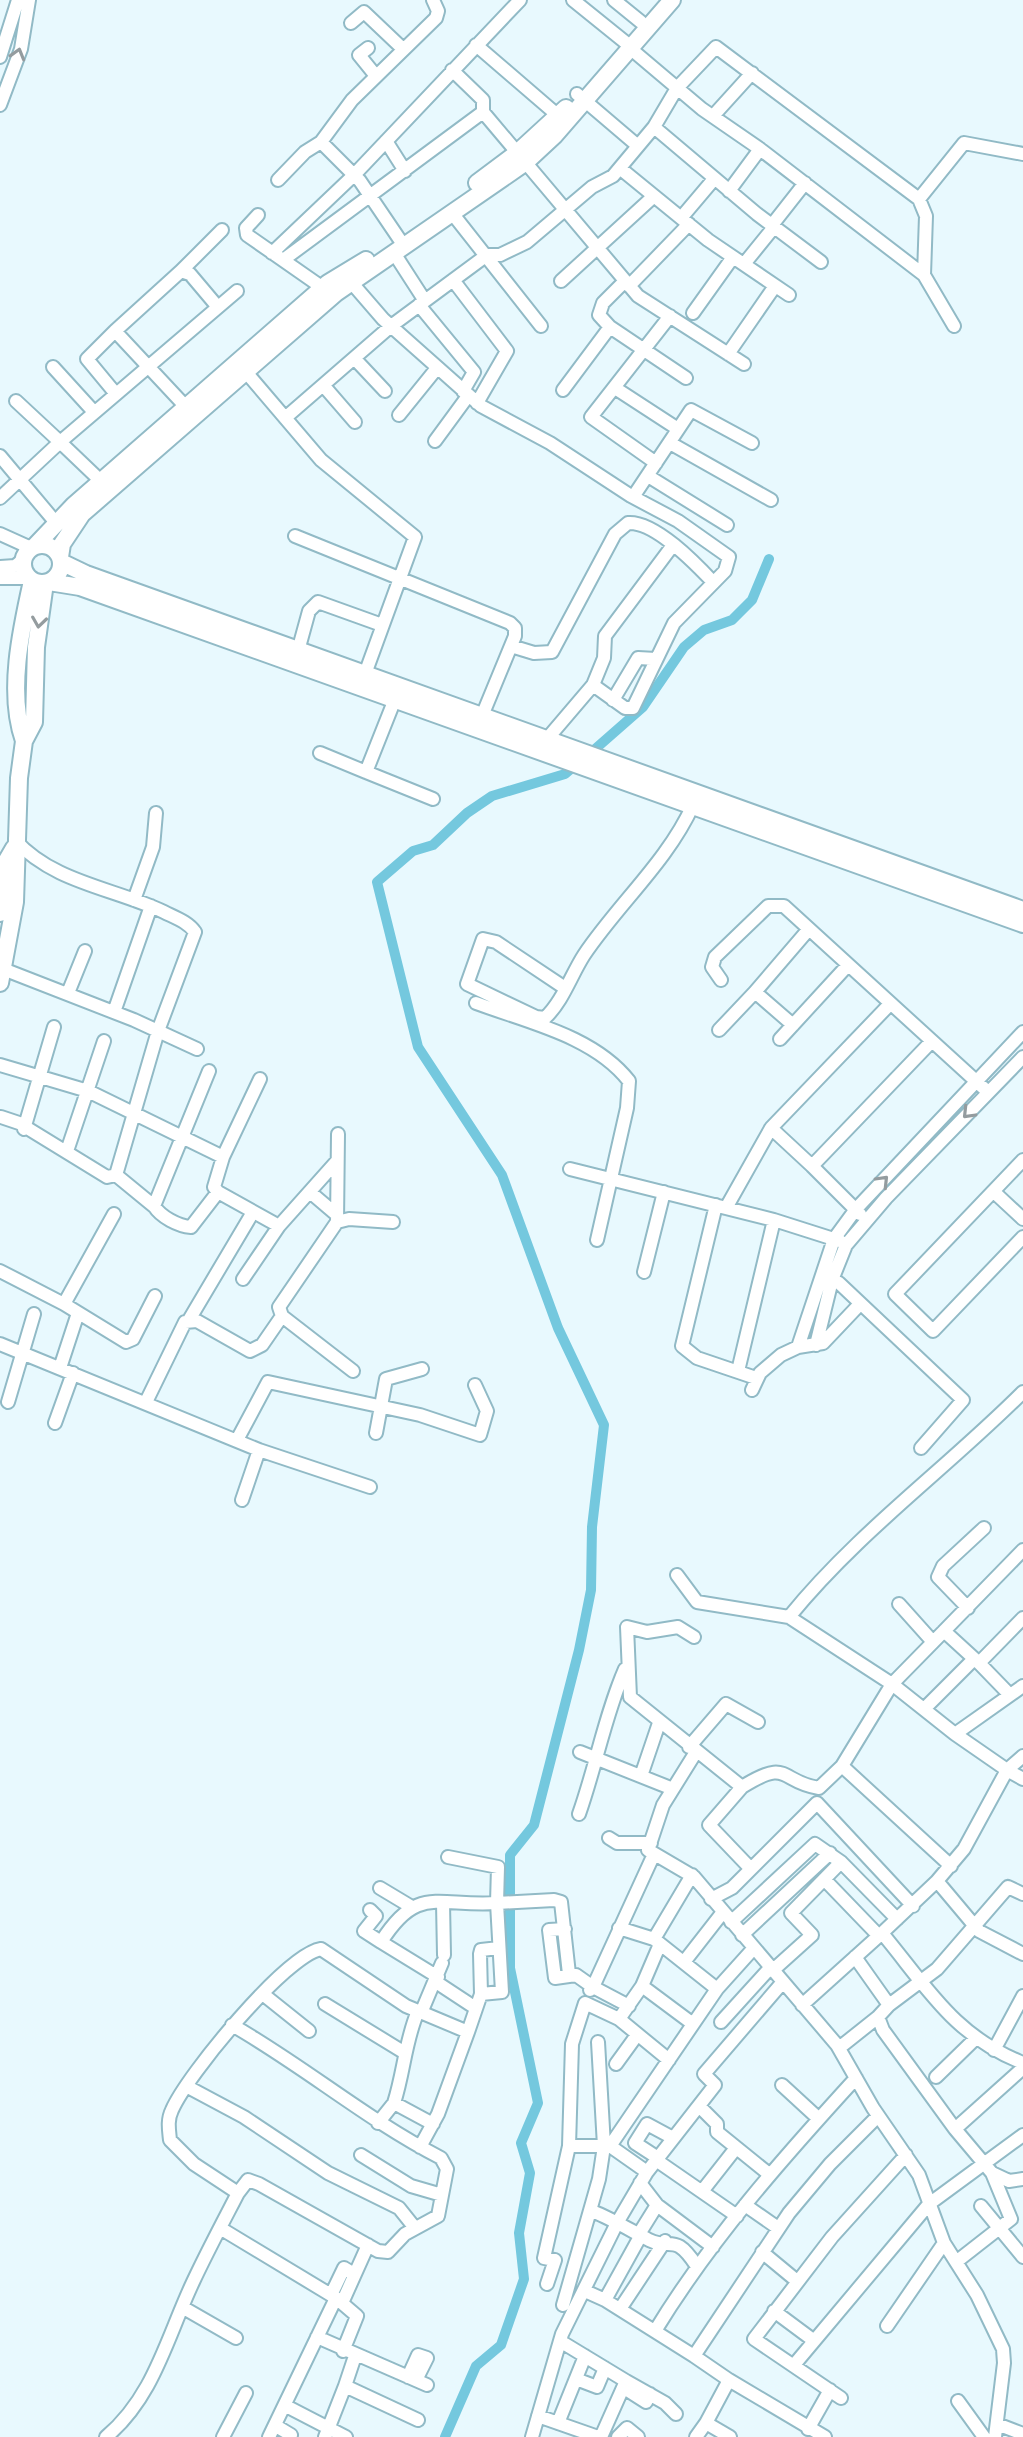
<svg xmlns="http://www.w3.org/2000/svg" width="1023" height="2437" font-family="Montserrat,sans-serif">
	<rect width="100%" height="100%" fill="#e8f9fe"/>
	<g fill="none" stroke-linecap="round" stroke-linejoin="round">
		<path stroke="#74c8de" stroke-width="10" d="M594 750 643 707 684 647 704 630 732 620 752 600 769 559
			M445 2437 476 2366 501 2345 524 2279 519 2233 530 2173 521 2143 538 2103 510 1968V1855L534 1825 579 1650 591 1590 592 1527 604 1425 558 1328 502 1175 418 1047 377 882 413 851 433 845 467 813 492 796 565 774 572 768"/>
		<g stroke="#91bac6" stroke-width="16">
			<path id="minor" d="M573 0 625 42
				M614 0 641 22
				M351 23 364 12 403 49
				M476 45 562 119
				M368 48 359 55 376 76
				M631 49 702 109 760 149 924 275 954 326
				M0 57 18 0
				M577 94 638 146
				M0 105 21 49 29 0
				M483 112 638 296 744 364
				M713 116 752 73
				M654 127 677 88 716 47 919 199 926 216 924 275
				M386 141 405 171
				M621 169 708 240 789 295
				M278 180 305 152 321 142
				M729 191 760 149
				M919 199 964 143 1023 154
				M452 213 541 326
				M258 215 246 228 247 235 323 288
				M681 218 714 179
				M772 225 805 183
				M404 246 360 181 321 142 352 100 436 18 438 11 433 0
				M272 253 354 175 520 0
				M394 253 425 301
				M283 260 483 112V100L452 70
				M744 264 774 227
				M181 271 222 230
				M453 280 507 351 477 403
				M561 281 654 196
				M351 282 383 319 481 406 550 443 631 496 678 521 729 557 725 571 674 623 633 708H625L593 685
				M624 282 603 303 599 315 610 327 686 378
				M629 286 689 224
				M419 305 474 372 463 391
				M693 313 733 257
				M115 331 87 359 116 394
				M728 354 775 286
				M354 358 385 391
				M53 367 94 412
				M246 372 321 460 415 537 365 674
				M323 385 355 422
				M615 388 678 429
				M563 390 610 327
				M186 407 115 331 181 271 190 274 217 306
				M399 415 437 368
				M285 418 391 326 487 255H500L527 242 592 187 613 176 654 127 757 214 821 262
				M435 441 468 396
				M670 443 771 500
				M0 456 57 524
				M656 463 591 417 670 316
				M648 476 727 525
				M105 485 60 442 237 291
				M633 497 691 410 752 443
				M0 498 60 442 16 401
				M0 534 31 548
				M295 536 510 623 515 628V636L482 716
				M0 567 15 566 23 560
				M0 578H28
				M511 646 534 653 552 652 615 534 628 523C655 521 696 564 713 582
				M298 651 309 611 318 602 382 625
				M395 699 366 772 433 799
				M613 700 638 658 656 659
				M547 739 593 685 604 658 605 636 673 545
				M320 753 366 772
				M15 840C54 883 114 888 164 912 176 918 188 922 195 932L158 1031 116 1175
				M134 900 153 847 156 813
				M3 969 134 1020 197 1049
				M721 980 712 967 715 957 768 906H784L988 1092
				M565 988 496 942 483 939 467 984 536 1017 545 1018C563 1001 571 975 584 955 619 903 667 862 693 805
				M68 993 85 951
				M476 1003C527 1022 594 1036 629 1081L627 1108 597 1240
				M114 1012 151 906
				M793 1025 755 992 809 929
				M719 1030 755 992
				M780 1039 848 965
				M0 1065 88 1091 223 1157 214 1187 218 1192 279 1226 243 1279
				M209 1071 154 1206C161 1217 178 1226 191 1227L218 1192
				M1 1117 19 1123 107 1177 116 1175 155 1207
				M771 1128 890 1004
				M24 1129 54 1027
				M67 1151 104 1041
				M223 1157 260 1079
				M1023 1160 895 1294 933 1331 1023 1237
				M570 1169 774 1220 840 1241
				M310 1192 337 1215
				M994 1192 1023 1219
				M716 1205 682 1346 697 1358 756 1378
				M726 1208 771 1128 812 1166
				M860 1214 812 1166 931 1042
				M337 1222 338 1134
				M279 1226 337 1161
				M0 1271 64 1304 126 1342 133 1339 155 1296
				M644 1272 664 1192
				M826 1277 839 1283 963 1400 921 1448
				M64 1304 114 1214
				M189 1320 253 1212
				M0 1344 259 1450 370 1487
				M816 1345 832 1280 846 1245 886 1198 1023 1057
				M798 1347 834 1239 856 1209 1023 1032
				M60 1368 78 1313
				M353 1371 282 1316 279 1307 337 1222 349 1219 393 1222
				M738 1371 774 1220
				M752 1390 760 1373 781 1355 798 1347 823 1343 860 1304
				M8 1402 34 1314
				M146 1402 185 1322 197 1321 250 1351 262 1345 282 1316
				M55 1423 73 1373
				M376 1433 386 1379 422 1369
				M237 1440 268 1382 420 1415 480 1435 487 1411 475 1385
				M242 1500 259 1450
				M677 1575 697 1602 789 1617 892 1684 842 1766 819 1788C779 1782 790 1757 742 1787
				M899 1604 933 1642
				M968 1608 938 1577 943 1566 984 1528
				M789 1617C858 1532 946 1469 1023 1392
				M944 1631 892 1684 955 1734
				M694 1637 678 1627 647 1632 627 1627 630 1697 742 1787 709 1825 751 1869
				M979 1663 944 1631 1023 1550
				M1010 1695 979 1663 1023 1618
				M924 1709 974 1659
				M689 1747 726 1704 758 1722
				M580 1752 673 1789
				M696 1752 663 1805 648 1850 694 1877 837 2045 873 2108 919 2175 944 2243 977 2295 1003 2349 1004 2363 995 2437
				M1023 1756 1007 1770 1023 1779
				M842 1766 951 1866
				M641 1776 659 1723
				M579 1814C596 1766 605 1715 625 1669
				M609 1838 617 1843H651
				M448 1857 498 1867 497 1903 554 1900 561 1902 569 1974
				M824 1879 879 1936
				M937 1881 964 1849 1007 1770 955 1734 1023 1686
				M380 1888 410 1906
				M711 1899 732 1888 817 1803 913 1906
				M443 1903 444 1955
				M370 1910 376 1916 364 1931 381 1942
				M731 1922 815 1844 841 1862 897 1919
				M619 1928 654 1939 717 1989
				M565 1929 549 1930 555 1978 576 1975 593 1987 654 1854
				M742 1935 830 1853
				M654 1939 692 1875
				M1023 1954 979 1931 937 1881 882 1933C927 1987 954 2036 1023 2063
				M855 1957 889 2005 937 1969 1008 1887 1023 1894
				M684 1962 723 1912
				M772 1971 812 1935 791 1913 841 1862
				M436 1982 474 2007
				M642 1986 660 1944
				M590 1990 593 1987 629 2006
				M481 1994 480 1954 481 1950 499 1948
				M264 1995 309 2031
				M325 2004 405 2053
				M802 2005 882 1933
				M889 2005 878 2017 883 2030 955 2129 1023 2068
				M421 2013 442 1963
				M619 2019 642 1986 693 2024
				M721 2022 770 1968
				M232 2025C304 2066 367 2120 441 2158L447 2169 438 2216 405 2234 388 2252 378 2251 259 2184 248 2180 238 2193
				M839 2048 878 2017
				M994 2050 1023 1996
				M616 2064 637 2035
				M936 2077 975 2039
				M782 2085 819 2119
				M186 2086 244 2117 328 2173 399 2208 415 2228
				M394 2103C404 2072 405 2041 418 2011
				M699 2106 717 2124V2132L769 2174
				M378 2123 394 2103 433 2124
				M955 2129 992 2173 1011 2219 956 2262
				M569 2146 572 2044 585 2003 619 2019 669 2060
				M610 2146 647 2172
				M420 2147 438 2114 468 2032
				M361 2155 411 2186 442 2195
				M658 2158 635 2143 647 2124 673 2138
				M656 2160 737 2216
				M992 2173 1009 2181 1023 2179
				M640 2183 657 2205 713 2247
				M703 2190 736 2148
				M745 2205 778 2228
				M981 2206 1023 2257
				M592 2211C612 2219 630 2230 649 2240 672 2251 674 2232 696 2265
				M220 2228 336 2298 357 2316 343 2351
				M639 2234 657 2205
				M762 2252 797 2281
				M547 2284 555 2260 544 2258 569 2146H610L717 1989 753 1949
				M585 2291 605 2300 694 2356
				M331 2295 344 2268 354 2274
				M605 2300 641 2235
				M342 2303 368 2245
				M563 2305 599 2179 604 2146 598 2042
				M182 2307 236 2338
				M620 2309 665 2241
				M774 2311 813 2340
				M887 2326 944 2243
				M655 2331C711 2239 783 2158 856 2078
				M317 2337 427 2385
				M560 2341 626 2381 601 2437
				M355 2356 345 2386 418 2420
				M794 2365 929 2204 1023 2135
				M408 2377 418 2355 427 2358 416 2380
				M576 2379 597 2387 605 2368
				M729 2380 694 2356 789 2213 830 2164 878 2116
				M626 2381 665 2403 676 2414
				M624 2388 646 2402 650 2394
				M841 2398 754 2339 832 2237 906 2155
				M958 2401 984 2437
				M286 2406 346 2437
				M538 2416 598 2437
				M558 2423 585 2356
				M997 2424 1023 2434
				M276 2426 291 2435
				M808 2429 830 2390
				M106 2437C154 2397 167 2337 193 2282 207 2252 223 2222 238 2193L194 2164 170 2140C169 2130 167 2120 172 2110 187 2075 286 1955 321 1949L406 2006 468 2032 481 1994 502 1992 497 1903C437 1907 418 1884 381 1942L438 1977
				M223 2437 246 2393
				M269 2437 336 2298
				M325 2437 345 2386
				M532 2437 562 2334 617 2223 647 2172 715 2085 704 2074 782 1983
				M618 2437 627 2428 638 2437
				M696 2437 706 2423
				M730 2437 706 2423 729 2380 825 2437"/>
		</g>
		<g stroke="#91bac6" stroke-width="20">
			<path id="major" d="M477 183 517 153 566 108
				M23 564a19 19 0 1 1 38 0a19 19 0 1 1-38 0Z
				M35 546 74 505 328 283 366 260
				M60 557 62 544 82 514 336 293 526 162 554 136 672 0
				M61 562 86 574 1023 910
				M49 582 80 587 1023 924
				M24 741C7 693 21 630 32 581
				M0 913 7 860 14 848
				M0 983 15 902 19 778 24 741 34 722 36 647 45 583"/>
		</g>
		<use href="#minor" stroke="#fff" stroke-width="12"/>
		<use href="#major" stroke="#fff" stroke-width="16"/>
	</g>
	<defs><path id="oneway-chevron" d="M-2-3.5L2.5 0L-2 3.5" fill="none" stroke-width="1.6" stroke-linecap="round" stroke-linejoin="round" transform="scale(2)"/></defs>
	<g stroke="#949c9f">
		<use href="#oneway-chevron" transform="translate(18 54) rotate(-74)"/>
		<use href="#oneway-chevron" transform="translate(39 622) rotate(98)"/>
		<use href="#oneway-chevron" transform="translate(968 1113) rotate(134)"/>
		<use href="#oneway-chevron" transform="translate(883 1181) rotate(-46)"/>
	</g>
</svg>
